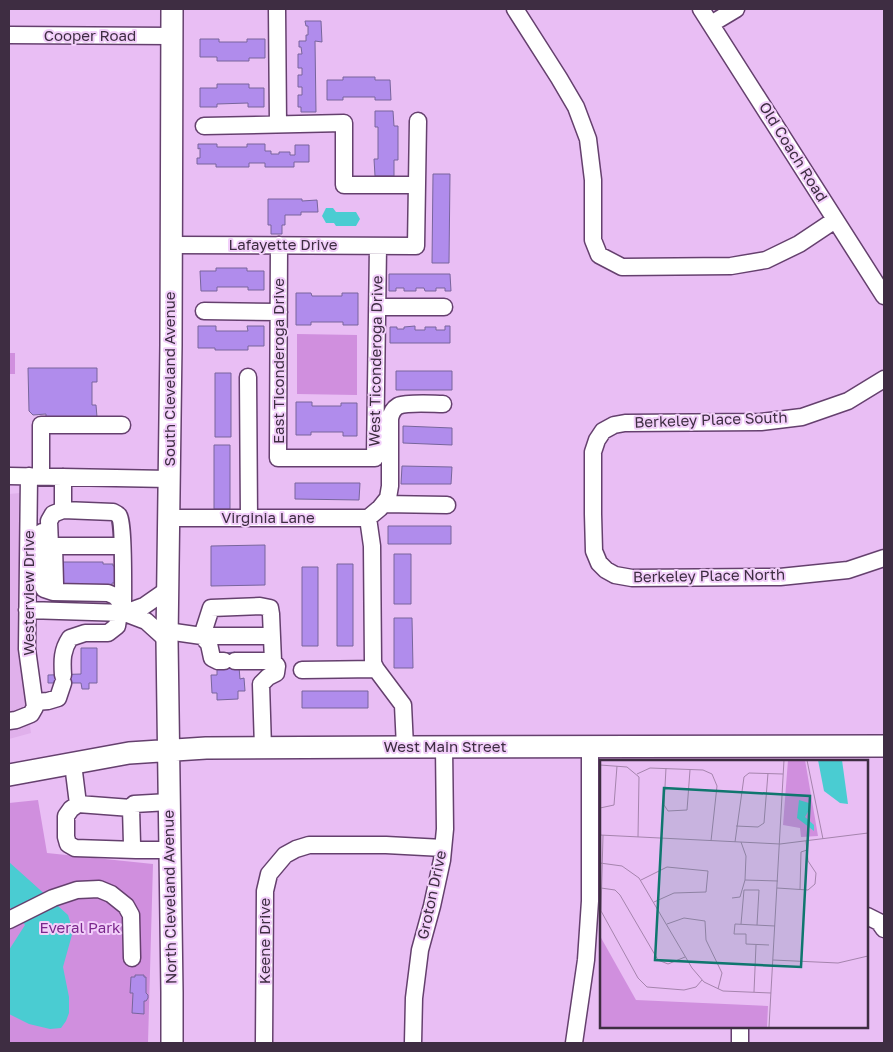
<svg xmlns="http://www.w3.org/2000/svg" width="893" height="1052" font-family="'Golos Text',sans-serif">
	<rect width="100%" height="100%" fill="#e9bef4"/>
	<path fill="#e0b0eb" d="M20 493 19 608 21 667 31 733 9 739V494Z"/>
	<path fill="#d08fde" d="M297 334 357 335V395L297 394Z
		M9 353H15V374H9Z
		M38 800 47 853 153 864 148 1043H9V803Z"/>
	<path fill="#4accd2" d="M326 208H333L336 212H356L360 219 356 226H336L334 223H326L322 216Z
		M9 862 68 915 73 931 63 967 69 997V1013L66 1021 61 1028 50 1029 29 1024 9 1014V950L25 925 9 906Z"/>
	<path fill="#b08cec" stroke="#78659c" d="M305 21H321L322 42 315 41 316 112H301V107H298V95H302V87H298V75H302V68H298V54H302L301 47H299V41H306V35H308V26H306Z
		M200 39H219V42H247V39H265V58H249V61H217V57H200Z
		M343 77H375V80H390L391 100H375V97H343V100H327V80H343Z
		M217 84H249V88H264V107H248V103L217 104V107H200V88H217Z
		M375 111H393L394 126H398V160H394V176H375L374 159H378V127H375Z
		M198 144H217V147H247V144H265V151H271V154H279V152H290V155H295V145H309V162H294V167H265V163H249V167H216V164H197V158H200V148L198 149Z
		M433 174H450L449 263H432Z
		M268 199H302V201L317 200 318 212H301V215H285V225H282V234H271V225H268Z
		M216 268H247V271H264V290H248V287H217V291H201L200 271H216Z
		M389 274H450L451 291H445V288H436V291H425L424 288H416V291H404V288H396V291H389Z
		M296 293H311L312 296H342V293H358V325H343V322H311V325H296Z
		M198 326H216V331H248L247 326H264V346H248V350H215V348H198Z
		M415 326V330H425V327H436V330H445V326H450V343H390V327H397V329H404V327Z
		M28 368H97V382H92V405H96L97 417 46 418V414L33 415 29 411Z
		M396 371H452V390H396Z
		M215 373H231V437H215Z
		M296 402H312V406H341V403H357V436H343V432H311V435H296Z
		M403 426 452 428V445L403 443Z
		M214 445H230V509H214Z
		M402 466 452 467 451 484H401Z
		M295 483H360L359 500 295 499Z
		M388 526H451V544H388Z
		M265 545V585L211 586V546Z
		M394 554H411V604H394Z
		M59 562H103V564H113V566H117V583H112V587L59 589Z
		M337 564H353V646H337Z
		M302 567H318V646H302Z
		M394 618H412L413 668H394Z
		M81 648H97V683H89V689H82L81 683H48V675L81 674Z
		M235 652 236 668 239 667 240 679 244 678 245 691H238V699L217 700V693H212L211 675H217V669H225L224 653Z
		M302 691H368V708H302Z
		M135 975H144V977H146V993L148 995V998L146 1001H144V1014L132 1013 133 993H130L131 977H135Z"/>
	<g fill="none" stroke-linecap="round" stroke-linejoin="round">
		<g stroke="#65406e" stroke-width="19">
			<path id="minor" d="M277 9 278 124
				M515 9 559 78 576 107 588 139 593 180V240L599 255 622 267 731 266 766 260 799 244 835 220
				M701 9 884 296
				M711 24 736 9
				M9 35 172 36
				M204 126 344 123V185H417
				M170 245 416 246 418 121
				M279 245 278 458H375L378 246
				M377 307H444
				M204 311 279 312
				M248 377 249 518
				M884 379 848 401 802 417 761 422 625 423 614 425 603 431 597 440 593 452V514L594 551 599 563 606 570 615 575 632 578 780 577 848 570 884 558
				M9 476 169 479
				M41 476V425H122
				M383 504 447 505
				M63 510V477
				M168 518H368
				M368 518 372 546 373 663 376 669 403 705 405 747
				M368 518 380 508 388 498 390 486V419C391 413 393 409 398 406 407 402 433 404 443 404
				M42 532C40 547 38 576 44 589L53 592 108 593 115 596 123 604
				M54 546 55 584
				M122 546H50L49 521 53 514 63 510 113 512C115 513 118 514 119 516 124 522 123 599 123 612
				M27 610 125 613 144 606 167 590
				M125 613 146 621 167 640
				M167 631 202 636 209 644 212 658 218 661H224
				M272 636H202L211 608 260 606 270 608 271 614 273 661
				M235 661H273L277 666 276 673 268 677 261 684 263 748
				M302 670 376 669
				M63 675C62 660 62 650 70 638L85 633H108L117 626 119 613
				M35 702 48 701 58 698 63 683
				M9 721 16 720 31 714 35 707 27 649 29 476
				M73 764 78 804 131 808
				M169 802 134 804 131 808 132 844 136 850H169
				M78 804 71 809 66 816V837L68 844 75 848 136 850
				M867 916 879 922 884 929
				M9 920 53 898 77 890 99 889 111 894 126 906 131 915 132 958
				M740 1026V1043
				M264 1043 265 891 269 874 285 855 296 849 309 845H386L443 848
				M413 1043 414 998 420 950 432 906 442 860 445 829 444 747
				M574 1043 586 960 590 901V746"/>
		</g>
		<g stroke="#65406e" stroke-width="24">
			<path id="major" d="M9 775 129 753 206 748 405 747 884 746
				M172 1043V992L167 640 171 345 172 9"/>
		</g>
		<use href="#minor" stroke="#fff" stroke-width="16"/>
		<use href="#major" stroke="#fff" stroke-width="21"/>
	</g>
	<g text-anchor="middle" stroke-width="4" stroke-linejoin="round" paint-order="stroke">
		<g font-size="15" fill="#3e2d42" stroke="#f2cffa">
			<text x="90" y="41">Cooper Road</text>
			<text transform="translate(793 152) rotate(58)" y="5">Old Coach Road</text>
			<text x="283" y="250">Lafayette Drive</text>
			<text transform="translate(279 361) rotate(-90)" y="5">East Ticonderoga Drive</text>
			<text transform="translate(376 361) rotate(-89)" y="5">West Ticonderoga Drive</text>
			<text transform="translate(170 379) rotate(-90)" y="5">South Cleveland Avenue</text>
			<text transform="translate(711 420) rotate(-2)" y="5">Berkeley Place South</text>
			<text x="268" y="523">Virginia Lane</text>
			<text transform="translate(709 576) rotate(-1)" y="5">Berkeley Place North</text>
			<text transform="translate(29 593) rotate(-90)" y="5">Westerview Drive</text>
			<text x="445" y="752">West Main Street</text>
			<text transform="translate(432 895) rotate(-78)" y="5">Groton Drive</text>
			<text transform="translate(170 897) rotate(-91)" y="5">North Cleveland Avenue</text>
			<text transform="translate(265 941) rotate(-90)" y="5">Keene Drive</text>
		</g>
		<g font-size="15" fill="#7b288d" stroke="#f2cffa">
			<text x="80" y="933">Everal Park</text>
		</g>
	</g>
	<g transform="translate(600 760)">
		<rect width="268" height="268" fill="#e9bef4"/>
		<path d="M188 0H205L218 76 201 77 200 68 183 65ZM0 176 36 240 168 246 167 267H0Z" fill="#d08fde"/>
		<path d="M218 0H242L248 44 240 43 224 31ZM199 40 209 43V50L205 57 214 65V71L197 58Z" fill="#4accd2"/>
		<path fill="none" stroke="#a584ad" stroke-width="1" d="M207 0 223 79M0 5 27 7 39 17 38 77M66 8 64 45 68 51 87 50 90 10M37 14 50 8 103 10 112 14 117 26 111 81M0 48 14 45 17 6M136 66 158 67 164 63 168 13M0 75 180 84 268 73M3 75 1 151 38 218 47 227 84 230 96 227 102 220M135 82 144 17 149 13 183 14M141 82 146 96 145 120M0 103 22 106 39 118 92 208 104 222 123 231 171 233M41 120 67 107 108 111 106 132 74 133 54 142M145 120 178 121M1 128 15 130 20 135 58 200 68 204 85 197M177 128 208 130 215 124 216 113 208 101 206 81M200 130 201 92 207 90M132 138 140 137 145 120M67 164 84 158 105 161 106 180 122 213 118 229M141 164 144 130H159L157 165M169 185 146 184V174H134L135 164 175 166M173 200 238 203 268 196M154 232 156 185M169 267 184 0"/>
		<path fill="#0f766e" fill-opacity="0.15" stroke="#0f766e" stroke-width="2.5" d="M64 28 210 36 201 207 55 200Z"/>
		<rect width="268" height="268" fill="none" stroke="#3e2d42" stroke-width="2.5"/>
	</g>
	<rect width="893" height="1052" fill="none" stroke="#3e2d42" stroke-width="20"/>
</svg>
